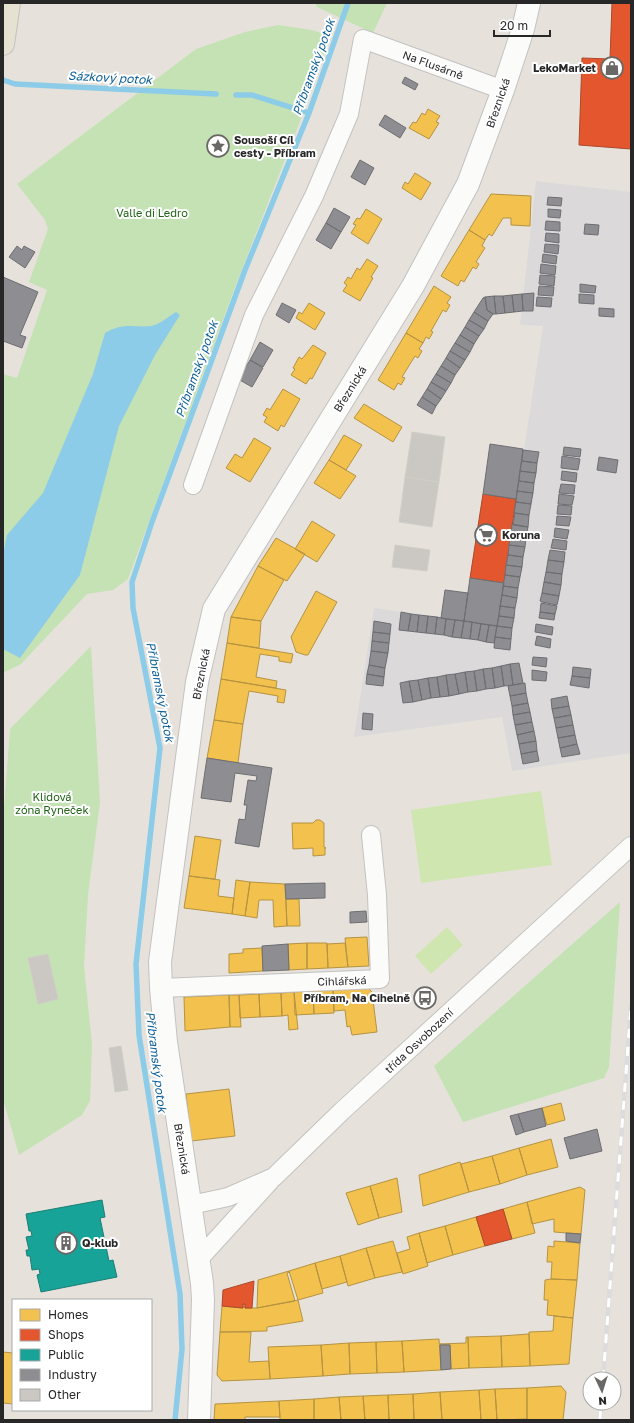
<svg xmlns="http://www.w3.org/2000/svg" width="634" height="1423" font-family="'Golos Text',sans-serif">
	<rect width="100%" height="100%" fill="#e6e2db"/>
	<path fill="#dcd9db" d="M536 181 631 192V753L512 771 502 717 354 737 374 608 497 625 543 326 520 325Z"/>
	<path fill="#c4e2b3" d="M315 3H387L373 33 317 7Z
		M278 25 312 30 330 36 306 106 237 282 128 579 113 590 87 594 21 664 3 673V374L17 378 47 290 29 282 48 229 45 220 17 184 196 49 245 32Z
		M91 646 100 802 88 895 84 966 92 1044 90 1101 82 1115 19 1155 3 1099V822L10 729Z
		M620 902 609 1067 604 1078 463 1122 434 1066Z"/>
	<path fill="#cfe6b0" d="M541 791 552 865 421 883 411 810Z
		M447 927 463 945 431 974 415 956Z"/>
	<path fill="#8dcce9" d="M176 312 180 315 155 355 119 426 80 575 20 658 3 649V555L7 535 43 493 93 374 105 333C125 322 131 328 151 326 159 325 169 316 176 312Z"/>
	<path fill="#f2c14e" stroke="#b59342" d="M428 109 440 116 436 122 439 123 429 139 409 128 413 122 416 123 422 113 425 115Z
		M415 173 431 183 421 200 402 188 405 182 408 184Z
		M491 194 531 196 530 226 511 225V218H503L492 236 489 234 485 240 469 230Z
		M366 209 382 219 368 244 351 233 356 225 353 224 357 218 360 219Z
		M469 230 485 240 482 246 485 248 476 262 479 264 476 269 473 267 464 282 461 280 458 286 441 276Z
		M367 259 378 266 371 277 373 278 360 301 343 291 347 285 344 283 348 277 351 279 357 268 360 270Z
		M434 286 451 297 447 303 450 305 446 312 443 310 431 331 433 332 429 339 426 337 423 343 406 333Z
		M309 303 325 313 315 330 296 318 299 312 302 314Z
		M406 333 423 343 419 349 422 351 418 358 415 356 402 377 405 378 401 385 398 383 394 390 378 380Z
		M313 345 326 353 312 379 310 378 306 384 291 375 295 369 293 368 299 357 302 359Z
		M283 389 300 399 284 427 281 425 278 431 264 422 267 417 263 415 267 408 270 410Z
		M364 404 402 427 393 442 354 418Z
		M344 435 362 445 346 470 329 460Z
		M254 438 271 448 250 482 226 468 235 454 242 458Z
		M329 460 356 476 340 499 314 483Z
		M312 521 335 535 317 562 295 549Z
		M276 538 305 554 287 581 258 566Z
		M258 566 284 580 261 621 231 617Z
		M316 591 337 602 308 655H305L296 652 291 637Z
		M231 617 261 621 259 648 227 643Z
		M227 643 293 654 291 663 279 661V657L260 654 256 677 277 681 276 688 221 679Z
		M221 679 286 690 284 703 277 702 278 696 249 691 243 724 214 720Z
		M214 720 243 724 238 763 207 758Z
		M316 820H320L324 823V847L326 848H325V855L313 856V848L293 849 292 823H313Z
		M195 836 221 840 215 879 189 876Z
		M189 876 220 880 218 896 234 898 232 914 184 908Z
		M236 880 250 882 245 916 232 914Z
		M250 882 285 884 287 926 274 927 273 900H259L257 918 245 916Z
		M286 899H299L300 926H287Z
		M367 937 369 966 348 967 345 938Z
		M307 943H327L328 968 307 969Z
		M307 943V969L289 970 288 944Z
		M345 943 348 967 328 968 327 944Z
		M262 948 263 971 229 973V954L243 953V949Z
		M368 988 372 992 377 1032 352 1035 350 1026 347 1027 345 1010 334 1011 333 990Z
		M333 990 334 1013 314 1014 313 991Z
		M313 991 314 1014 295 1015 294 992Z
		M294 992 298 1029 289 1030 288 1015 282 1016 281 993Z
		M281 993 282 1016 260 1017 259 994Z
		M259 994 260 1017 240 1018 239 995Z
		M229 995 230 1027 185 1031 184 997Z
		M229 995H239L241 1027H230Z
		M229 1089 235 1136 191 1141 186 1094Z
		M561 1103 565 1120 547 1125 542 1108Z
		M551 1139 558 1167 527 1175 519 1148Z
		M519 1148 527 1175 500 1184 492 1156Z
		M492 1156 500 1184 469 1192 461 1164Z
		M460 1162 469 1192 423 1206 419 1175Z
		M397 1178 402 1212 379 1218 370 1186Z
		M370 1186 379 1218 358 1225 346 1193Z
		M580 1187 585 1190 581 1234 554 1232V1219L532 1224 527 1202Z
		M527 1202 535 1233 512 1239 503 1209Z
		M476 1217 485 1246 453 1255 445 1226Z
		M445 1226 453 1255 427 1263 419 1233Z
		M419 1233 428 1266 403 1274 397 1253 410 1249 407 1237Z
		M393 1241 402 1272 375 1278 366 1248Z
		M554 1241 580 1243 577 1280 551 1279 552 1262H547L548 1246 554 1247Z
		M366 1248 375 1278 348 1286 340 1256Z
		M340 1256 347 1282 322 1289 315 1263Z
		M315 1263 323 1293 298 1300 289 1271Z
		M289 1271 290 1272 287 1273 295 1301 257 1308 258 1280Z
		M551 1279 577 1280 573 1318 547 1315 548 1300H544L545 1280Z
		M298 1300 303 1321 267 1327V1331L220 1332 222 1306 243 1308V1304H245V1308H257Z
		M554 1316 573 1318 569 1364 530 1366 529 1332 553 1331Z
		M220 1332H251L249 1362 269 1361 270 1379 222 1381 217 1375Z
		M529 1334 530 1366 502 1367 501 1336Z
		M501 1336 502 1367 469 1368 468 1337Z
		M466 1337H468L469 1368 451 1369 450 1345 440 1344 466 1343Z
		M439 1339 441 1370 404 1372 402 1341Z
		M402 1341 404 1372 377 1373 376 1342Z
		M376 1342 377 1373 350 1374 349 1343Z
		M349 1343 350 1374 323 1376 321 1345Z
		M321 1345 323 1376 270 1379 268 1347Z
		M3 1352 13 1353V1404L3 1403Z
		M561 1386 566 1392 563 1420H527V1388Z
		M527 1388V1419L497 1420 495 1389Z
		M495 1389 497 1420H481L479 1390Z
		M479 1390 481 1420H442L440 1392Z
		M440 1392 442 1420H414L413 1394Z
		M413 1394 414 1420H389L388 1395Z
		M388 1395 389 1420H365L363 1396Z
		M363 1396 365 1420H341L339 1397Z
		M339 1397 341 1420H314V1399Z
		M314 1399V1420H280L279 1401Z
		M279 1401 280 1417H245V1420H214L215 1404Z"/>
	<path fill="#e4572e" stroke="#ab492c" d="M612 3H631V149L579 145 582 58 610 59Z
		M483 494 516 499 504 583 470 578Z
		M503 1209 512 1239 485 1246 476 1217Z
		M254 1281 252 1308H245V1304H243V1308L222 1306 223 1290Z"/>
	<path fill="#17a398" stroke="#1c7e76" d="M102 1200 105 1217 100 1218 109 1261 113 1260 117 1277 41 1292 37 1275 40 1274 39 1269 32 1270 30 1256H27L26 1250H29L26 1237 32 1236 31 1231H29L26 1214Z"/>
	<path fill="#8d8d92" stroke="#6e6e72" d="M405 77 418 84 415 90 402 83Z
		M385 115 406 128 400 138 379 125Z
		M360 160 374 168 365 185 351 177Z
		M548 197 562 198 561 206 547 205Z
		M334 208 350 217 341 232 326 223Z
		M548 209 561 210 560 218 548 217Z
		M546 221 560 222V231L545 230Z
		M326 223 341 232 331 249 316 240Z
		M585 224 599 225 598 235 584 234Z
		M546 233 559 234V243L545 241Z
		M545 244 559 245 558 254 544 252Z
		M17 246 22 250 24 246 35 252 25 268 9 257Z
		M543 254 557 256 556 264 542 262Z
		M541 264 556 266 555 275 540 273Z
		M540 275 555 276 554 286 539 284Z
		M3 277 38 292 20 335 26 337 22 348 3 341Z
		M580 284 596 286 595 293 580 292Z
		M539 286 554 287 553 296 538 295Z
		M534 293 533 311H523L522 294Z
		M522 294 523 311 514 312 512 295Z
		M579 294 594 295V304L579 303Z
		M512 295 514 312 505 313 503 296Z
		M494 296H503L505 313 496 314Z
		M494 296 496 314H493L487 310 485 297Z
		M485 297 487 310 493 314 488 321 474 312 483 298Z
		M537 297 552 298 551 307 536 306Z
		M282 303 296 310 289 323 276 315Z
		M599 308 614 309V317L599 316Z
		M474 312 488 321 484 329 469 320Z
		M469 320 484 329 479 336 465 327Z
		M465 327 479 336 474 344 460 335Z
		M460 335 474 344 470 352 455 343Z
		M260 342 273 350 263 367 250 360Z
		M455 343 470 352 465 360 450 351Z
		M450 351 465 360 460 368 446 358Z
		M446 358 460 368 455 375 441 366Z
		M250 360 263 368 252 387 238 379Z
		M441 366 455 375 451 383 436 374Z
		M436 374 451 383 446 391 431 382Z
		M431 382 446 391 441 399 427 389Z
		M427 389 441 399 436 406 422 397Z
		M422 397 436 406 432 414 417 405Z
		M490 444 523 449 516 499 483 494Z
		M564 447 581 449 580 457 563 455Z
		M523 450 539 452 537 463 522 461Z
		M562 456 580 459 578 470 561 468Z
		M599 457 618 460 616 473 597 470Z
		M522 461 537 463 536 473 520 471Z
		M520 471 536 473 534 483 519 481Z
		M562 471 577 473 576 482 561 480Z
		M519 481 534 483 533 493 517 491Z
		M561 484 575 485 574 494 559 493Z
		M517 491 533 493 531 504 516 502Z
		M559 494 574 496 572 505 558 504Z
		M516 502 531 504 529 515 514 513Z
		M558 505 572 506 571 515 557 514Z
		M515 513 529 515 528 527 513 525Z
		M557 516 571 517 569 526 556 525Z
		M512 524 528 527 526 537 511 535Z
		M555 528 569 530 567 539 554 537Z
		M511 535 526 537 525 547 509 545Z
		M553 539 567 541 566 550 551 548Z
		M509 545 525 547 523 557 508 555Z
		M550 550 565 552 564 562 548 560Z
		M508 555 523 557 522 567 506 565Z
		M548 560 564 562 562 574 546 572Z
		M506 565 522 567 520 577 505 575Z
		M546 572 562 574 561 585 544 582Z
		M505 575 520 577 518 588 503 586Z
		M470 578 504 583 497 626 464 621Z
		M544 582 561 585 559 596 542 593Z
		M503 586 518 588 517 598 502 595Z
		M445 590 468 593 464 621 441 618Z
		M542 593 559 596 557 605 542 602 540 601Z
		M502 595 517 598 515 608 500 606Z
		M541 603 557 606 555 614 540 612Z
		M500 606 515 608 514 618 499 616Z
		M401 612 411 614 408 631 399 630Z
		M540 612 555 614 554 620 539 618Z
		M411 614 419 615 417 632 408 631Z
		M419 615 428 616 426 633 417 632Z
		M428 616 437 617 435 634 426 633Z
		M499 616 514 618 512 628 497 626Z
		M437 617 446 619 444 635 435 634Z
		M446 619 455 620 452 637 444 635Z
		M455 620 464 621 461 638 452 637Z
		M374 621 391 624 390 634 373 632Z
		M464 621 472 622 470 639 461 638Z
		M472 622 481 624 478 640 470 639Z
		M481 624 489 625 486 642 478 640Z
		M536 624 553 627 552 635 535 632Z
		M489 625 497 626 494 643 486 642Z
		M497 626 512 628 511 639 495 637Z
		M373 632 390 634 389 643 372 641Z
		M537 636 551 639 550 648 535 645Z
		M495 637 511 639 510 650 494 648Z
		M372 641 389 643 388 653 371 651Z
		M371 651 388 653 385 668 369 665Z
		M533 657 547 658 546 667 532 665Z
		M519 663 523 683 513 685 510 664Z
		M510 664 513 685 504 686 501 666Z
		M369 665 385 668 384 677 367 674Z
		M501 666 504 686 495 688 492 668Z
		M573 667 591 669 590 678 572 676Z
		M492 668 495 688 486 689 483 669Z
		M483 669 486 689 477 691 474 671Z
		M532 670 547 672 546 681 532 680Z
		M474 671 477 691 468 692 465 672Z
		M465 672 468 692 459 694 455 674Z
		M367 674 384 677 383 686 366 684Z
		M455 674 459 694 449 696 446 675Z
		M446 675 449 696 440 697 437 677Z
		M572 676 590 678 589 688 570 685Z
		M437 677 440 697 431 698 428 678Z
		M428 678 431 698 422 700 418 680Z
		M418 680 422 700 413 702 409 681Z
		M409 681 413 702 403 703 400 683Z
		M525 683 526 693 510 696 508 686Z
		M526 693 528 703 512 706 510 696Z
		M567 696 569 706 552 709 551 699Z
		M528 703 530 712 513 715 512 706Z
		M569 706 571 715 554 718 552 709Z
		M530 712 532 722 515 725 513 715Z
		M363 713 373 714 372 730 362 729Z
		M571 715 573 725 556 728 554 718Z
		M532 722 534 731 517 735 515 725Z
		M573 725 575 735 558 738 556 728Z
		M534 731 536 741 519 744 517 735Z
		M575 735 577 744 560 748 558 738Z
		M536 741 537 751 521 754 519 744Z
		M577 744 580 754 562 757 560 748Z
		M537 751 539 761 523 764 521 754Z
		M207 758 272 768 259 847 235 843 239 819 245 820 247 805H244L248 780 256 781 257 776 235 773 231 802 201 798Z
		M325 883V898L286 899 285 884Z
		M366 911 367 922 350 923V912Z
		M288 944 289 970 263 971 262 946Z
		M542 1108 546 1126 524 1132 518 1114Z
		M518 1114 524 1132 516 1135 510 1116Z
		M597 1129 602 1151 570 1159 564 1138Z
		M566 1233 581 1234 580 1243 566 1241Z
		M440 1345H450L451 1369 441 1370Z"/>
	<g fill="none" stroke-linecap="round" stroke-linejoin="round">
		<path stroke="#8dcce9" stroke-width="5.5" d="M3 80 15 84 216 94
			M236 95H252L309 113
			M175 1420 182 1349 180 1294 139 1035 136 964 160 748 133 608 132 582 152 522 245 270 309 113 348 3"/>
	</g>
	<path fill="#cbc8c3" stroke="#d1cec8" d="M412 432 445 437 439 482 405 477Z
		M405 477 439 482 432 527 399 522Z
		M395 545 430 550 427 571 392 567Z
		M48 954 58 999 38 1004 28 958Z
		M121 1046 128 1090 115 1092 109 1048Z"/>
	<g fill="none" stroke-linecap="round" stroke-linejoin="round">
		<g stroke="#c3c1c1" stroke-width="20">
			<path id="street" d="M193 485 254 315 314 196 349 114 363 39 503 90
				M161 988 380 979 377 895 371 835
				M191 1205 228 1197 274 1177 342 1111 631 846
				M198 1260 270 1181"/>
		</g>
		<g stroke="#c3c1c1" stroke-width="24">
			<path id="secondary" d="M199 1420 203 1300 202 1283 166 1042 161 988 160 962 197 682 214 609 413 286 468 184 503 90 523 29 529 3"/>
		</g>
		<g stroke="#c3c1bf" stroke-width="24">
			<path id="primary" d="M3 44 9 3"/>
		</g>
		<use href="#street" stroke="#fbfbfa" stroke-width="18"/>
		<use href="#secondary" stroke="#fbfbfa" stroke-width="22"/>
		<use href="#primary" stroke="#e6e2d1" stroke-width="22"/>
		<g stroke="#dcdbdd" stroke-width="4.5">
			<path id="rail" d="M603 1379 631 1006
				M600 1420 601 1403"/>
		</g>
		<use href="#rail" stroke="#fff" stroke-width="3" stroke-dasharray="9" stroke-linecap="butt"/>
	</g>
	<defs>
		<g id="shop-ring" transform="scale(1.15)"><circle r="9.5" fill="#fff" stroke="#6a6866" stroke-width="1.5"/><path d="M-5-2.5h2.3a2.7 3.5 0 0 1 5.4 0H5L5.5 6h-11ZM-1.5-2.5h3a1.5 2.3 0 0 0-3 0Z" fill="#6a6866"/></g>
		<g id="sight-ring" transform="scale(1.15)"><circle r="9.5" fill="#fff" stroke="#6a6866" stroke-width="1.5"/><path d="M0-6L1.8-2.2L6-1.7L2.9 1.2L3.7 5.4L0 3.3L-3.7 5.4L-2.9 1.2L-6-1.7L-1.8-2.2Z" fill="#6a6866"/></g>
		<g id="supermarket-ring" transform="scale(1.15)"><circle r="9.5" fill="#fff" stroke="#6a6866" stroke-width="1.5"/><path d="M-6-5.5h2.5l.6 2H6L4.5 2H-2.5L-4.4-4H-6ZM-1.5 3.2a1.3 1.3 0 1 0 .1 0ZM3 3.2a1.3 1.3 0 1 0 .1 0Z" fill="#6a6866"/></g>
		<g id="bus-ring" transform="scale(1.15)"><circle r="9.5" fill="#fff" stroke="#6a6866" stroke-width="1.5"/><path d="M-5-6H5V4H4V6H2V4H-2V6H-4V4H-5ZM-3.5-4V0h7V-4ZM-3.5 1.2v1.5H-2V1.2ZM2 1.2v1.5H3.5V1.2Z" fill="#6a6866"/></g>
		<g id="building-ring" transform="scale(1.15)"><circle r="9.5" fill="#fff" stroke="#6a6866" stroke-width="1.5"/><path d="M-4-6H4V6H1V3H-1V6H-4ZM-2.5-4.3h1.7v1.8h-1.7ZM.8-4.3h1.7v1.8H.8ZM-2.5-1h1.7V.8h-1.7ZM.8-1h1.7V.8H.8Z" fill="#6a6866"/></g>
	</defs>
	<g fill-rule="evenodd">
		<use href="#shop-ring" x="612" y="68"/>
		<use href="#sight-ring" x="218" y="146"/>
		<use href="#supermarket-ring" x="486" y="535"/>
		<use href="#bus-ring" x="425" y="998"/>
		<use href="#building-ring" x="66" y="1243"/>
	</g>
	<g text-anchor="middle" stroke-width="4" stroke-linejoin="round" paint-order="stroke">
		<g font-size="11" fill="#272727" stroke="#fff">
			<text transform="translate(433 65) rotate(20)" y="4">Na Flusárně</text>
			<text transform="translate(498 103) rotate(-71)" y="4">Březnická</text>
			<text transform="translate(350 389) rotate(-58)" y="4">Březnická</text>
			<text transform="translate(201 674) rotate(-79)" y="4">Březnická</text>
			<text transform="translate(342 981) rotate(-2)" y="4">Cihlářská</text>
			<text transform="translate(419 1041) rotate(-43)" y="4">třída Osvobození</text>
			<text transform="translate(182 1149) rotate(81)" y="4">Březnická</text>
		</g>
		<g font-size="11" font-weight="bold" fill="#272727" stroke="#fff" text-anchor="start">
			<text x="596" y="72" text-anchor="end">LekoMarket</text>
			<text x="234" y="144">Sousoší Cíl<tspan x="234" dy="13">cesty - Příbram</tspan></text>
			<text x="502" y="539">Koruna</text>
			<text x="410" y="1002" text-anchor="end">Příbram, Na Cihelně</text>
			<text x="82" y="1247">Q-klub</text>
		</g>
		<g font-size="11" fill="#226318" stroke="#fff">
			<text x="152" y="217">Valle di Ledro</text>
			<text x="52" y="801">Klidová<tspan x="52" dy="13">zóna Ryneček</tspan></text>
		</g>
		<g font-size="12" font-style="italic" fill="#0b5e97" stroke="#fff">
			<text transform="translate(314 67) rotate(-70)" y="4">Příbramský potok</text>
			<text transform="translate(110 78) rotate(3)" y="4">Sázkový potok</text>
			<text transform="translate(197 369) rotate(-70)" y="4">Příbramský potok</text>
			<text transform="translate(160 692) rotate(79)" y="4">Příbramský potok</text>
			<text transform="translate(156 1062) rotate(83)" y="4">Příbramský potok</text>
		</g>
	</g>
	<rect width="634" height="1423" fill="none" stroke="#272727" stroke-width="8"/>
	<rect x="12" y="1299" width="140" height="112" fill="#ffffff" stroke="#a9a9a9"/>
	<rect x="20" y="1309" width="20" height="12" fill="#f2c14e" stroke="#a9a9a9"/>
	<text x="48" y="1319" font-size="12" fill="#272727">Homes</text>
	<rect x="20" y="1329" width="20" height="12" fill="#e4572e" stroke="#a9a9a9"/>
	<text x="48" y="1339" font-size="12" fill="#272727">Shops</text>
	<rect x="20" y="1349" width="20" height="12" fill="#17a398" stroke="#a9a9a9"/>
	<text x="48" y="1359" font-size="12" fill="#272727">Public</text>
	<rect x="20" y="1369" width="20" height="12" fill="#8d8d92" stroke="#a9a9a9"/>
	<text x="48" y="1379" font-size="12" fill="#272727">Industry</text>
	<rect x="20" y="1389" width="20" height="12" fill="#cbc8c3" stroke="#a9a9a9"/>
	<text x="48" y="1399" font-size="12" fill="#272727">Other</text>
	<g transform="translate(602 1391) rotate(176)"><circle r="19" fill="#ffffff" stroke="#a9a9a9"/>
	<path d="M0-3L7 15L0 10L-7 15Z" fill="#6a6866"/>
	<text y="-6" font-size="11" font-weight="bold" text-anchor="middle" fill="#272727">N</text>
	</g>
	<path d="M494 30v6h56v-6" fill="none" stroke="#272727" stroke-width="2"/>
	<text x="500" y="30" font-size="12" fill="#272727" stroke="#ffffff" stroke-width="3" paint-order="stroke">20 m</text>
</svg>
